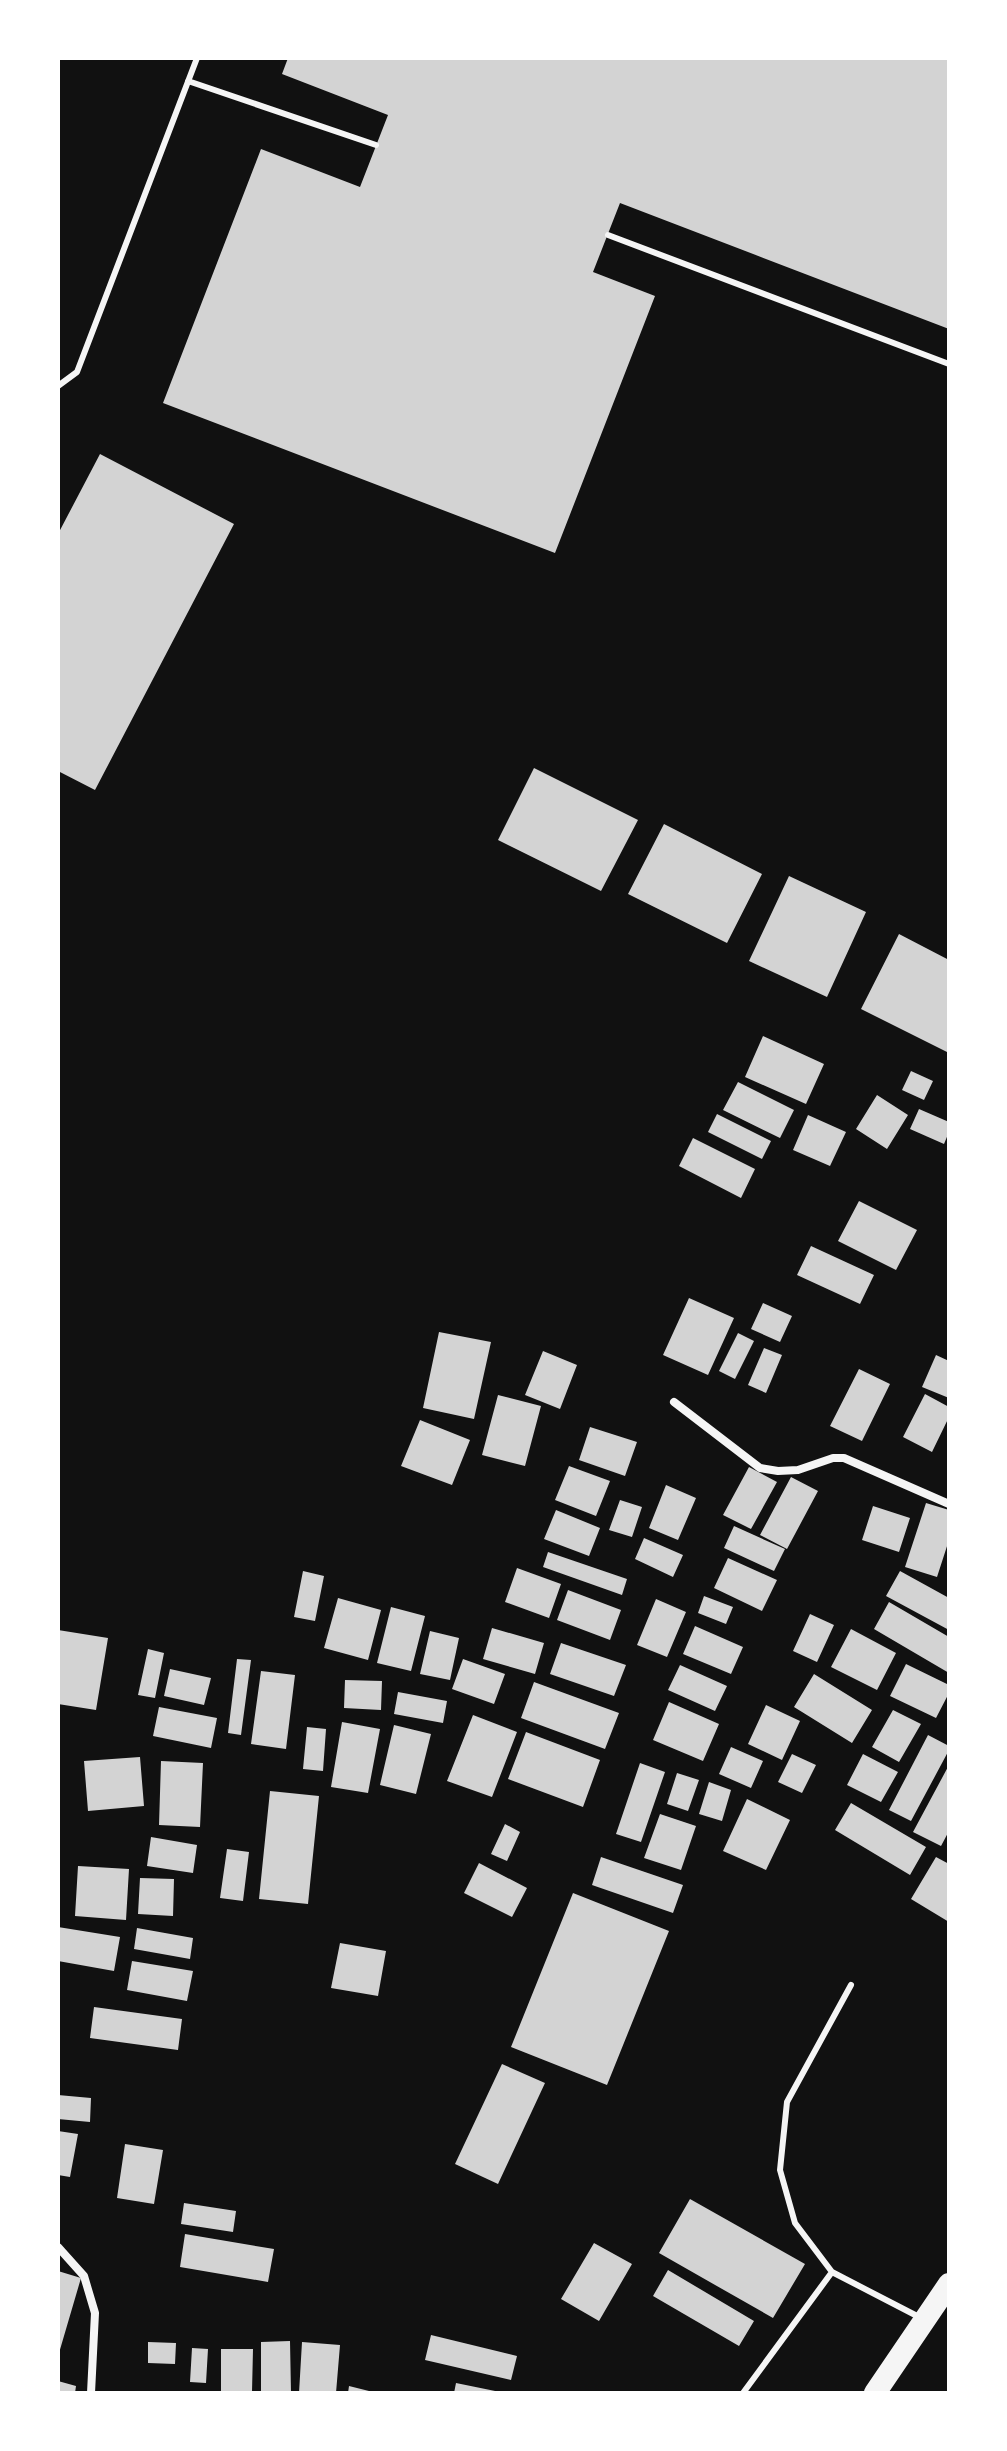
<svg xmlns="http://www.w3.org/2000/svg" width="1007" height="2451" font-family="'Asap Condensed',sans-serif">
	<rect width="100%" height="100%" fill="#111"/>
	<path fill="#d3d3d3" d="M288 58H949V329L620 203 593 272 655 296 555 553 163 403 261 149 360 187 388 115 282 74Z
		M100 454 234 524 95 790 58 771V534Z
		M534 768 638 820 601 891 498 840Z
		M664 824 762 874 727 943 628 894Z
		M789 876 866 912 827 997 749 961Z
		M899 934 949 960V1053L861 1009Z
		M763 1036 824 1064 806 1104 745 1077Z
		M911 1071 933 1081 924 1100 902 1090Z
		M738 1082 794 1110 780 1138 723 1110Z
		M877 1095 908 1115 887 1149 856 1129Z
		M919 1109 949 1122V1132L944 1144 910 1129Z
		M717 1114 771 1141 762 1159 708 1132Z
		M808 1115 846 1132 830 1166 793 1150Z
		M693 1138 755 1169 741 1198 679 1166Z
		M859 1201 917 1230 896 1270 838 1241Z
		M811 1246 874 1275 860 1304 797 1275Z
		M689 1298 734 1318 708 1375 663 1355Z
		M763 1303 792 1316 780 1342 751 1329Z
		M439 1332 491 1342 474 1419 423 1408Z
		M738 1333 754 1341 735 1379 719 1371Z
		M764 1348 782 1355 766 1393 748 1385Z
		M543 1351 577 1365 560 1409 525 1395Z
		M936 1355 949 1361V1398L922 1387Z
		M859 1369 890 1384 862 1441 830 1426Z
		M925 1394 949 1407V1417L932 1452 903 1437Z
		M498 1395 541 1406 525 1466 482 1455Z
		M420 1420 470 1440 452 1485 401 1466Z
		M590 1427 637 1442 625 1476 579 1460Z
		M569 1466 610 1481 596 1516 555 1500Z
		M749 1467 777 1482 751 1529 723 1515Z
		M791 1477 818 1491 787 1549 760 1535Z
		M666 1485 696 1498 678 1540 649 1528Z
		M620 1500 642 1507 632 1537 609 1530Z
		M926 1503 949 1510V1540L937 1577 905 1567Z
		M873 1506 910 1518 899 1552 862 1540Z
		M556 1510 600 1528 589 1556 544 1539Z
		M734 1526 785 1549 774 1571 724 1548Z
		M644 1538 683 1555 673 1577 635 1559Z
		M548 1552 627 1579 622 1595 543 1567Z
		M728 1558 777 1580 762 1611 714 1588Z
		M517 1568 561 1584 549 1618 505 1602Z
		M303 1571 324 1576 315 1621 294 1617Z
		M900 1571 949 1598V1630L886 1596Z
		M568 1590 621 1610 610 1640 557 1620Z
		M704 1596 733 1607 726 1624 698 1613Z
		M338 1598 381 1610 368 1660 324 1648Z
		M656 1599 686 1612 667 1657 637 1645Z
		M889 1602 949 1637V1673L874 1629Z
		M391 1607 425 1616 411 1671 377 1663Z
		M810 1614 834 1625 817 1662 793 1651Z
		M695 1626 743 1647 731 1674 683 1654Z
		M492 1628 544 1643 535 1674 483 1659Z
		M851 1629 896 1653 877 1690 831 1667Z
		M58 1630 108 1638 96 1710 58 1704Z
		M430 1631 459 1638 450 1680 420 1674Z
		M561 1643 626 1665 614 1696 550 1674Z
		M148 1649 164 1653 155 1698 138 1695Z
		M237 1659 251 1660 241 1735 228 1733Z
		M463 1659 505 1674 494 1704 452 1689Z
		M906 1664 949 1685V1693L936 1718 890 1696Z
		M680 1665 727 1686 715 1711 668 1690Z
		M170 1669 211 1678 204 1705 164 1696Z
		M261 1671 295 1675 286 1749 251 1744Z
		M814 1674 872 1710 852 1743 794 1707Z
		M345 1680 382 1681 381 1710 344 1708Z
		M534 1682 619 1713 605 1749 521 1718Z
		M398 1692 447 1701 443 1723 394 1714Z
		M669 1702 719 1724 703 1761 653 1740Z
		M766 1705 800 1721 782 1760 748 1744Z
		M159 1707 217 1718 211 1748 153 1736Z
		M893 1710 921 1724 899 1762 872 1747Z
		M473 1715 517 1732 492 1797 447 1781Z
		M342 1722 380 1729 368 1793 331 1787Z
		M394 1725 431 1734 416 1794 380 1785Z
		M307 1727 326 1729 323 1771 303 1769Z
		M526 1732 600 1760 583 1807 508 1779Z
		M928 1735 949 1746V1750L911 1821 889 1810Z
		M731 1747 763 1761 751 1788 719 1774Z
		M792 1754 816 1765 802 1793 778 1782Z
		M863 1754 898 1772 881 1802 847 1785Z
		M140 1757 144 1806 88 1811 84 1761Z
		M161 1761 203 1763 200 1827 159 1825Z
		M640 1763 665 1772 641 1842 616 1834Z
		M949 1765V1831L941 1846 913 1832Z
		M677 1773 699 1780 688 1811 667 1804Z
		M709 1782 731 1790 722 1821 699 1814Z
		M270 1791 319 1796 308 1904 259 1899Z
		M747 1799 790 1820 766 1870 723 1851Z
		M851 1803 926 1847 910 1875 835 1830Z
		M660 1814 696 1826 681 1870 644 1858Z
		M505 1824 520 1832 507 1861 491 1854Z
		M151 1837 197 1845 193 1873 147 1866Z
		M227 1849 249 1852 243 1901 220 1898Z
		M601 1857 683 1885 673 1913 592 1885Z
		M936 1857 949 1864V1922L911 1899Z
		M479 1863 527 1888 512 1917 464 1893Z
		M78 1866 129 1869 126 1920 75 1916Z
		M140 1878 174 1879 173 1916 138 1914Z
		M573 1893 669 1931 607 2085 511 2047Z
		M58 1927 120 1937 114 1971 58 1961Z
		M137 1928 193 1938 190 1959 134 1949Z
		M340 1943 386 1951 378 1996 331 1988Z
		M132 1961 193 1971 187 2001 127 1990Z
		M94 2007 182 2019 178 2050 90 2038Z
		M502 2064 545 2083 498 2184 455 2164Z
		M58 2095 91 2098 90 2122 58 2119Z
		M58 2131 78 2134 70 2177 58 2175Z
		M125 2144 163 2150 154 2204 117 2198Z
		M690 2199 805 2264 773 2318 659 2253Z
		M184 2203 236 2211 233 2232 181 2224Z
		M185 2234 274 2249 268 2282 180 2267Z
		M594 2243 632 2264 599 2321 561 2299Z
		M668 2270 754 2321 739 2346 653 2296Z
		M58 2271 81 2278 59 2353H58Z
		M431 2335 517 2356 511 2380 425 2360Z
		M290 2341 291 2393H261V2342Z
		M148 2342 176 2343 175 2364 148 2363Z
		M302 2342 340 2345 336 2393H299Z
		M192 2348 208 2349 206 2383 190 2382Z
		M221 2349H253L252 2392H221Z
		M58 2381 76 2386 75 2393H58Z
		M456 2383 500 2392V2393H454Z
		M349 2386 373 2392V2393H348Z"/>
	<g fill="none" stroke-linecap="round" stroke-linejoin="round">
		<path stroke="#f5f5f5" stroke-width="6" d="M188 81 376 145
			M608 235 949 364
			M58 386 77 372 197 58
			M851 1985 787 2102 780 2170 795 2223 832 2272 921 2318
			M743 2393 832 2272"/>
		<path stroke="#f5f5f5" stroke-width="8" d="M674 1402 760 1468 778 1471 798 1470 833 1458H844L949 1504
			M58 2247 84 2276 95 2313 91 2393"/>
		<path stroke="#f5f5f5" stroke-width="22" d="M875 2393 949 2284"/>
	</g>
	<rect width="1007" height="2451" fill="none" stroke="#ffffff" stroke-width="120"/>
</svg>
